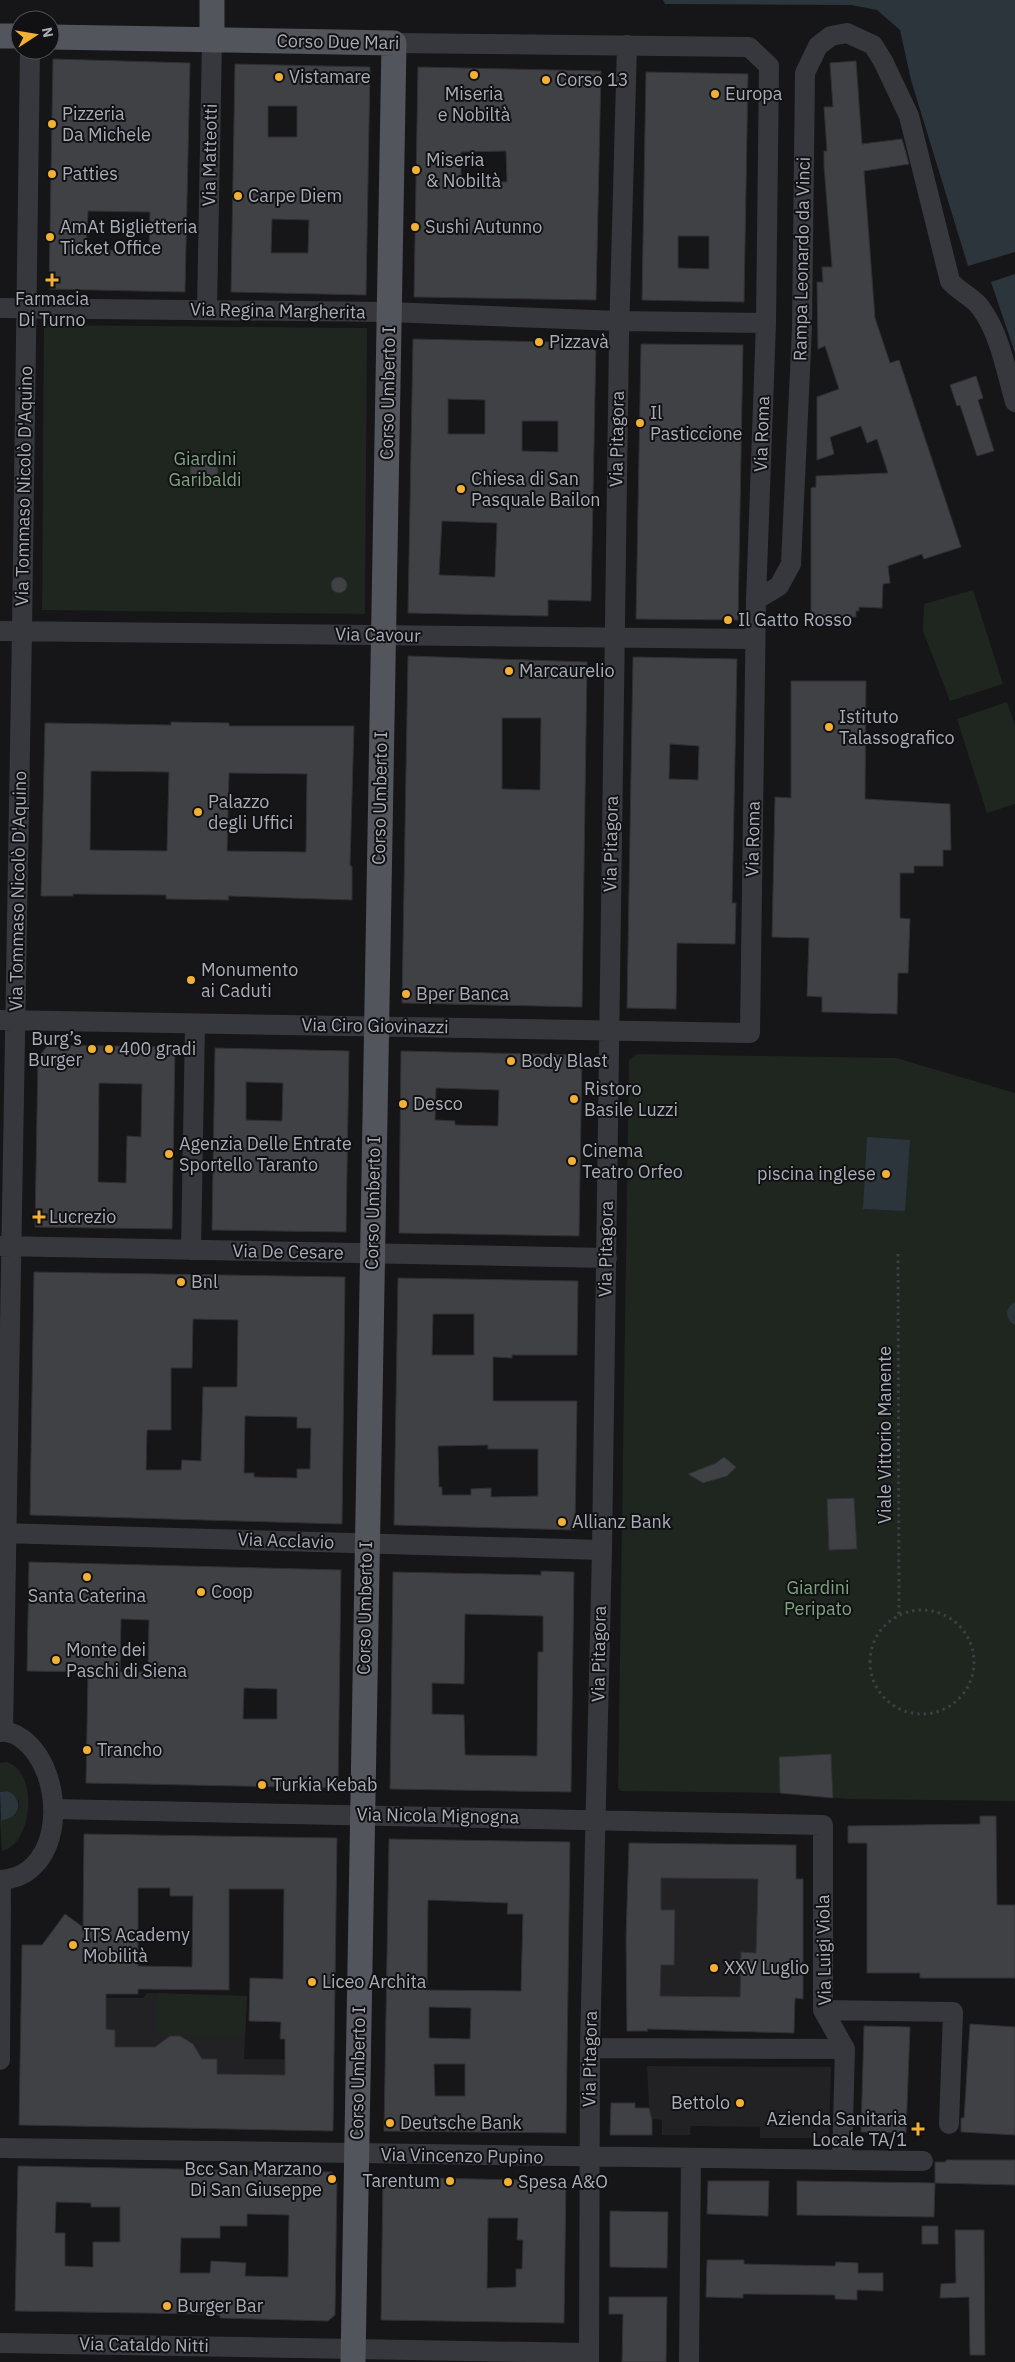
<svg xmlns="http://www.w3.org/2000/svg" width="1015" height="2362" font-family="'IBM Plex Sans',sans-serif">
	<rect width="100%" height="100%" fill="#161618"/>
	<path fill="#222225" d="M629 1843 796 1845V1879H803V1999L795 1998 648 2029V2031H627Z
		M147 1993 247 1996 244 2059 334 2060 333 2131 19 2125 20 2051H78L106 2029V1998H143Z
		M647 2066 831 2067 829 2138H760V2127L691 2126 690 2135H662V2120L652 2119 649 2108Z"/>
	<path fill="#1e261f" d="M44 325 367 328 365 614 42 610Z
		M973 590 1003 684 950 701 923 631 924 604Z
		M1007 702 1015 726V804L987 813 957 719Z
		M637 1054 896 1058 1015 1093V1801L849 1799 780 1793 621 1791 618 1788 629 1060Z
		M7 1762C39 1772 33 1844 2 1851L0 1819 15 1815 19 1809V1801L8 1791 0 1792V1763Z
		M158 1993 247 1996 245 2036 158 2035Z"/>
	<path fill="#2c353c" d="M663 0H1015V252L968 266 911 80 900 30 877 10 851 5 665 4Z
		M1015 274V353L991 282Z
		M867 1137 910 1140 905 1211 863 1209Z
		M1015 1302V1325C1004 1319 1005 1308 1015 1302Z
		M8 1791C25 1800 20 1819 1 1820L0 1792Z"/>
	<path fill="#404145" stroke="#303034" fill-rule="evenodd" d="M53 59 190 63 185 292 49 289ZM88 211 150 212 149 251 86 250Z
		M856 61 862 144 902 139 909 164 864 171 875 318 890 363 899 360 961 547 924 559 922 554 888 566 890 583 883 584 882 608 859 607V611H856V617H811V488L816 487V476L888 473 877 439 867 443 861 426 830 437 834 454 817 460V397L839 389 825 346 818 349 817 282H823L822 267H832L824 166V151H827L824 107H833L830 63Z
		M235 64 370 67 366 295 231 292ZM268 106H297V137H268ZM272 219 309 220 308 253H271Z
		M418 67 601 71 596 300 414 297ZM506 151 507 182 461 181V152Z
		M646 72 748 74 744 302 642 300ZM678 236H709V269L678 268Z
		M413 339 596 343 591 601 548 600V616L408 613ZM448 399 485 400V434H448ZM522 421H558V452L522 451ZM442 521 497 523 495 577 439 575Z
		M641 344 743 345 738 620 636 619Z
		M976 376 983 398 978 400 994 451 977 456 960 405 957 406 950 385Z
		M190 471a14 14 0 1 1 28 0a14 14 0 1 1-28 0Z
		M331 585a8 8 0 1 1 16 0a8 8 0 1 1-16 0Z
		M408 656 587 662 582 1007 402 1003ZM502 718H541L540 790 502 789Z
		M633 657 737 659 732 903H736L735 944 677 943 676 1009 627 1008ZM670 744 699 746 698 780 669 779Z
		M791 681H866L865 799 950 804 951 850H943V866H914V873H900V918L910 919 908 973H898L897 1014 822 1012V997L807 996 809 938 772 937 775 797 791 798Z
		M171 722 229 723V726H354L350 866H352V900L228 896 229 900 166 899V895L73 894V896H41L45 723 171 725ZM91 771 169 772 167 851 90 850ZM229 773 307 774 306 852 227 851Z
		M48 1045 175 1047 172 1229 35 1227 38 1058ZM99 1083 142 1084 141 1137 127 1136 126 1183 98 1182Z
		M215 1048 349 1051 346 1232 212 1230ZM246 1082 283 1083 282 1121 246 1120Z
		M401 1051 582 1055 579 1236 399 1233ZM436 1088 499 1090 498 1126 455 1125V1121L435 1120Z
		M34 1272 345 1277 342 1524 30 1515ZM193 1319 238 1320 237 1387H203L201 1461 182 1460 181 1470H146L147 1430H171V1368H192ZM245 1416 297 1417V1428H311L310 1469H297V1478L254 1477V1473H244Z
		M398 1278 578 1281 577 1355H512V1358L493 1357V1401H577L575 1530 394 1525ZM433 1314H474V1355H432ZM488 1445V1449H538V1496L491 1497V1488L471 1489V1495H442V1487H439L438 1446Z
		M724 1457 736 1467 727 1476 703 1483 688 1474 716 1463Z
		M854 1498 857 1549 829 1550 827 1499Z
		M29 1562 341 1570 338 1788 86 1783 88 1672 27 1671ZM121 1619 149 1620 148 1672H120ZM244 1688 277 1689V1719H243Z
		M541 1571 574 1572 571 1792 390 1789 393 1572 541 1575ZM465 1614 543 1616V1652H538L537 1756 465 1755 464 1715 432 1714V1683L464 1684Z
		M831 1754 833 1798 780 1793 779 1757Z
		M980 1816H996L997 1905H1015V1978H920V1973H867V1843H848V1826L980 1824Z
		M84 1834 337 1838 333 2131 19 2125 22 1945H42L65 1914 83 1927ZM138 1888H170V1896H193L192 1967 138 1966ZM229 1889H284L283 1979 250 1978 249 2021 281 2022 280 2039H285V2075L217 2074V2059H202L193 2044 180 2036H170L155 2047H115V2030L106 2029V1994H138V1989L229 1990Z
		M389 1839 570 1842 566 2133 384 2131ZM428 1900 508 1903 507 1914H523L521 1991 427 1990ZM429 2007 471 2008 470 2039 429 2038ZM434 2064H465V2096H435Z
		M629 1843 796 1845V1879H803V1999L795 1998 794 2033 647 2029 648 2031H627L626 1938ZM661 1878 758 1879 756 1953 741 1952 740 1997 660 1996 661 1965H674L675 1910H661Z
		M970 2024 1015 2027V2135L961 2132V2118H964Z
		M864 2026 910 2027 906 2133 861 2132Z
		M611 2103H635V2108H649L652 2119V2135H610Z
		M946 2160H1015V2185L935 2183V2162H946Z
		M18 2166 332 2172 337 2178 335 2315 328 2321 220 2318V2315L204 2314 15 2311ZM56 2202 91 2203V2207H120V2242H93V2267L65 2266V2233H55ZM247 2214 289 2215 288 2277 245 2276 246 2263 211 2261 210 2273H180L181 2238H220V2226H247Z
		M383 2177 566 2181 564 2323 381 2320ZM488 2218H518L517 2240H523L522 2269H516V2287L487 2288Z
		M708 2181H769L768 2216 707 2214Z
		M797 2181 935 2183 934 2217 797 2215Z
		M610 2211 668 2212 667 2268 610 2267Z
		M922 2226H938V2244H922Z
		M955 2230H984L985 2355H970L969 2297 940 2298 941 2284 956 2283Z
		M707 2260H744V2264L835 2266 836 2262 858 2263V2273H883V2291L857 2290V2300L835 2299V2295L743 2294V2298L706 2297Z
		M609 2297H667L666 2362H622L623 2314H609Z"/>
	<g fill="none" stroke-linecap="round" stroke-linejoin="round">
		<path stroke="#3d3f44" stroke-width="3" stroke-dasharray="2.5 4" stroke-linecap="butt" d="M898 1254 899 1616
			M870 1662a52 52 0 1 1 104 0a52 52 0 1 1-104 0Z"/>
		<path stroke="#37383d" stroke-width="20" d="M0 308 389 312 619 321 766 323
			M207 309 212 40
			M756 600 779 586 791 564 802 328 805 73 818 46 831 36 847 33 873 45 883 61 909 116 950 281C959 292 973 297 980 307 1000 333 1006 371 1015 402
			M0 631 755 639
			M0 1020 750 1033 756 600 766 323 769 66 749 47 394 43
			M0 1246 607 1258
			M191 1250 195 1024
			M0 1533 602 1550
			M3 1731 22 631 30 50
			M0 1732C7 1731 16 1734 21 1738 67 1770 67 1877 0 1880
			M53 1809 823 1825V2010L845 2049 842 2160
			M823 2010 953 2012 949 2124
			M590 2048 845 2049
			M0 2060 1 1880
			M0 2148 923 2161
			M0 2343 589 2353
			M589 2362 590 2048 602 1550 619 337 627 45
			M689 2362 691 2158"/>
		<path stroke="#53555c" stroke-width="25" d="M0 36H20
			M50 37 394 43 353 2362
			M212 40V0"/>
	</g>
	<g fill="#f2b134" stroke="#111113" stroke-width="2">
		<circle cx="474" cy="75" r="5"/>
		<circle cx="279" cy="77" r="5"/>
		<circle cx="546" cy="80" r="5"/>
		<circle cx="715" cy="94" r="5"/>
		<circle cx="52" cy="124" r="5"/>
		<circle cx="416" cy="170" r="5"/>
		<circle cx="52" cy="174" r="5"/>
		<circle cx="238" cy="196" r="5"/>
		<circle cx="415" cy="227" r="5"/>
		<circle cx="50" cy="237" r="5"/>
		<path d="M49.5 272.5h5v5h5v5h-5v5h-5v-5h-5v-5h5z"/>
		<circle cx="539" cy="342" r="5"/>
		<circle cx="640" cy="423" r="5"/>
		<circle cx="461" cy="489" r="5"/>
		<circle cx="728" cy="620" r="5"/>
		<circle cx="509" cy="671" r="5"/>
		<circle cx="829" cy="727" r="5"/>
		<circle cx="198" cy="812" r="5"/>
		<circle cx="191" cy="980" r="5"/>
		<circle cx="406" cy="994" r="5"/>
		<circle cx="92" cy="1049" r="5"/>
		<circle cx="109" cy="1049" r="5"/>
		<circle cx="511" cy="1061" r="5"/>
		<circle cx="574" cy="1099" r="5"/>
		<circle cx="403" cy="1104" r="5"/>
		<circle cx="169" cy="1154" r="5"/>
		<circle cx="572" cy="1161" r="5"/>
		<circle cx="886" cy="1174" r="5"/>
		<path d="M36.5 1209.5h5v5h5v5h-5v5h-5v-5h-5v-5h5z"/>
		<circle cx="181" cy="1282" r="5"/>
		<circle cx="562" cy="1522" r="5"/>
		<circle cx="87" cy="1577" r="5"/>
		<circle cx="201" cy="1592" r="5"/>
		<circle cx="56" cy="1660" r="5"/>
		<circle cx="87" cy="1750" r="5"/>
		<circle cx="262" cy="1785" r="5"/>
		<circle cx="73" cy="1945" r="5"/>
		<circle cx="714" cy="1968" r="5"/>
		<circle cx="312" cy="1982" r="5"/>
		<circle cx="740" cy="2103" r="5"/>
		<circle cx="390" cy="2123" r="5"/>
		<path d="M915.5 2121.5h5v5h5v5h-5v5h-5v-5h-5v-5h5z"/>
		<circle cx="332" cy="2179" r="5"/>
		<circle cx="450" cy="2181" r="5"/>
		<circle cx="508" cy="2182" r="5"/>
		<circle cx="167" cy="2306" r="5"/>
	</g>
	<g text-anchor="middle" stroke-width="4" stroke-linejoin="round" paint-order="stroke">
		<g font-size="18" fill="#a8adb8" stroke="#111113">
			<text transform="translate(338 42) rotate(1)" y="6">Corso Due Mari</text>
			<text transform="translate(210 155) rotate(-89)" y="6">Via Matteotti</text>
			<text transform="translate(802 259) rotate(-89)" y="6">Rampa Leonardo da Vinci</text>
			<text transform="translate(278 311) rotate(1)" y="6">Via Regina Margherita</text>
			<text transform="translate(388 393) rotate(-89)" y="6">Corso Umberto I</text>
			<text transform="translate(762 434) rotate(-88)" y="6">Via Roma</text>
			<text transform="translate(617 439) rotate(-89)" y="6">Via Pitagora</text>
			<text transform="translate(24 486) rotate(-89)" y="6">Via Tommaso Nicolò D'Aquino</text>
			<text transform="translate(378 635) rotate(1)" y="6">Via Cavour</text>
			<text transform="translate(380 798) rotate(-89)" y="6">Corso Umberto I</text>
			<text transform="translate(753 839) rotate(-89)" y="6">Via Roma</text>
			<text transform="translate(611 844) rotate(-89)" y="6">Via Pitagora</text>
			<text transform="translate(18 891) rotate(-89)" y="6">Via Tommaso Nicolò D'Aquino</text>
			<text transform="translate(375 1026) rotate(1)" y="6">Via Ciro Giovinazzi</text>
			<text transform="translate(373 1203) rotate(-89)" y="6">Corso Umberto I</text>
			<text transform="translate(606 1249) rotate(-89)" y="6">Via Pitagora</text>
			<text transform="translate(288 1252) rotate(1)" y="6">Via De Cesare</text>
			<text transform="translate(885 1435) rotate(-90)" y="6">Viale Vittorio Manente</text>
			<text transform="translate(286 1541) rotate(2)" y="6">Via Acclavio</text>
			<text transform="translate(365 1608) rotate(-89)" y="6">Corso Umberto I</text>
			<text transform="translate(599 1654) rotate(-89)" y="6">Via Pitagora</text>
			<text transform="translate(438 1816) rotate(1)" y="6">Via Nicola Mignogna</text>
			<text transform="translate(824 1950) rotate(-91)" y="6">Via Luigi Viola</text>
			<text transform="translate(590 2059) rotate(-89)" y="6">Via Pitagora</text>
			<text transform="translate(358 2073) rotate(-89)" y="6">Corso Umberto I</text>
			<text transform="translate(462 2156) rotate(1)" y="6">Via Vincenzo Pupino</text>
			<text transform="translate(144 2345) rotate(1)" y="6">Via Cataldo Nitti</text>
		</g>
		<g font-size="18" fill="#a8adb8" stroke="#111113" text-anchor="start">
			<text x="289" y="83">Vistamare</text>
			<text x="556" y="86">Corso 13</text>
			<text x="474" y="100" text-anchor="middle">Miseria<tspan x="474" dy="21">e Nobiltà</tspan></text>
			<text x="725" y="100">Europa</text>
			<text x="62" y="120">Pizzeria<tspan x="62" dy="21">Da Michele</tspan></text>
			<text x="426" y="166">Miseria<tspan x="426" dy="21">&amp; Nobiltà</tspan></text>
			<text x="62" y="180">Patties</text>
			<text x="248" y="202">Carpe Diem</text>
			<text x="60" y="233">AmAt Biglietteria<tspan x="60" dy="21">Ticket Office</tspan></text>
			<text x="425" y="233">Sushi Autunno</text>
			<text x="52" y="305" text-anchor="middle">Farmacia<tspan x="52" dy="21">Di Turno</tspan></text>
			<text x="549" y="348">Pizzavà</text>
			<text x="650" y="419">Il<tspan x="650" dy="21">Pasticcione</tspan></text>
			<text x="471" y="485">Chiesa di San<tspan x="471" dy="21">Pasquale Bailon</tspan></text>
			<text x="738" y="626">Il Gatto Rosso</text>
			<text x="519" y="677">Marcaurelio</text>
			<text x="839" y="723">Istituto<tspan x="839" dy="21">Talassografico</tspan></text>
			<text x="208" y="808">Palazzo<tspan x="208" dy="21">degli Uffici</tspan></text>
			<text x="201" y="976">Monumento<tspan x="201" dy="21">ai Caduti</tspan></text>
			<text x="416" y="1000">Bper Banca</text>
			<text x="82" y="1045" text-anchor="end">Burg’s<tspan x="82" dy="21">Burger</tspan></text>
			<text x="119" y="1055">400 gradi</text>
			<text x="521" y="1067">Body Blast</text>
			<text x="584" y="1095">Ristoro<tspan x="584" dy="21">Basile Luzzi</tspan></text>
			<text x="413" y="1110">Desco</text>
			<text x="179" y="1150">Agenzia Delle Entrate<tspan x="179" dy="21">Sportello Taranto</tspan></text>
			<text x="582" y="1157">Cinema<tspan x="582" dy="21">Teatro Orfeo</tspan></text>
			<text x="876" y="1180" text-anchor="end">piscina inglese</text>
			<text x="49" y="1223">Lucrezio</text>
			<text x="191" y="1288">Bnl</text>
			<text x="572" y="1528">Allianz Bank</text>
			<text x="211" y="1598">Coop</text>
			<text x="87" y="1602" text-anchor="middle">Santa Caterina</text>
			<text x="66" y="1656">Monte dei<tspan x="66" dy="21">Paschi di Siena</tspan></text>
			<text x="97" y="1756">Trancho</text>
			<text x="272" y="1791">Turkia Kebab</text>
			<text x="83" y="1941">ITS Academy<tspan x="83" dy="21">Mobilità</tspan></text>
			<text x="724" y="1974">XXV Luglio</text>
			<text x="322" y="1988">Liceo Archita</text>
			<text x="730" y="2109" text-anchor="end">Bettolo</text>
			<text x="907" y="2125" text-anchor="end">Azienda Sanitaria<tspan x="907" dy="21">Locale TA/1</tspan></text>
			<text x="400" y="2129">Deutsche Bank</text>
			<text x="322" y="2175" text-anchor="end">Bcc San Marzano<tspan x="322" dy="21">Di San Giuseppe</tspan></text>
			<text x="440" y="2187" text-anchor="end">Tarentum</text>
			<text x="518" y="2188">Spesa A&amp;O</text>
			<text x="177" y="2312">Burger Bar</text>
		</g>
		<g font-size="18" fill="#7fa381" stroke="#111113">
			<text x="205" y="465">Giardini<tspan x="205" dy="21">Garibaldi</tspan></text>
			<text x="818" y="1594">Giardini<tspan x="818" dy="21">Peripato</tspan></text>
		</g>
	</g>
	<g transform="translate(35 35) rotate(78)"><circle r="24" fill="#111113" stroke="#4d4f55"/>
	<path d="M0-4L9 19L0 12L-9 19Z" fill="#f2b134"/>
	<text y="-8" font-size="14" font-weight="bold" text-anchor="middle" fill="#a8adb8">N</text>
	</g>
</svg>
